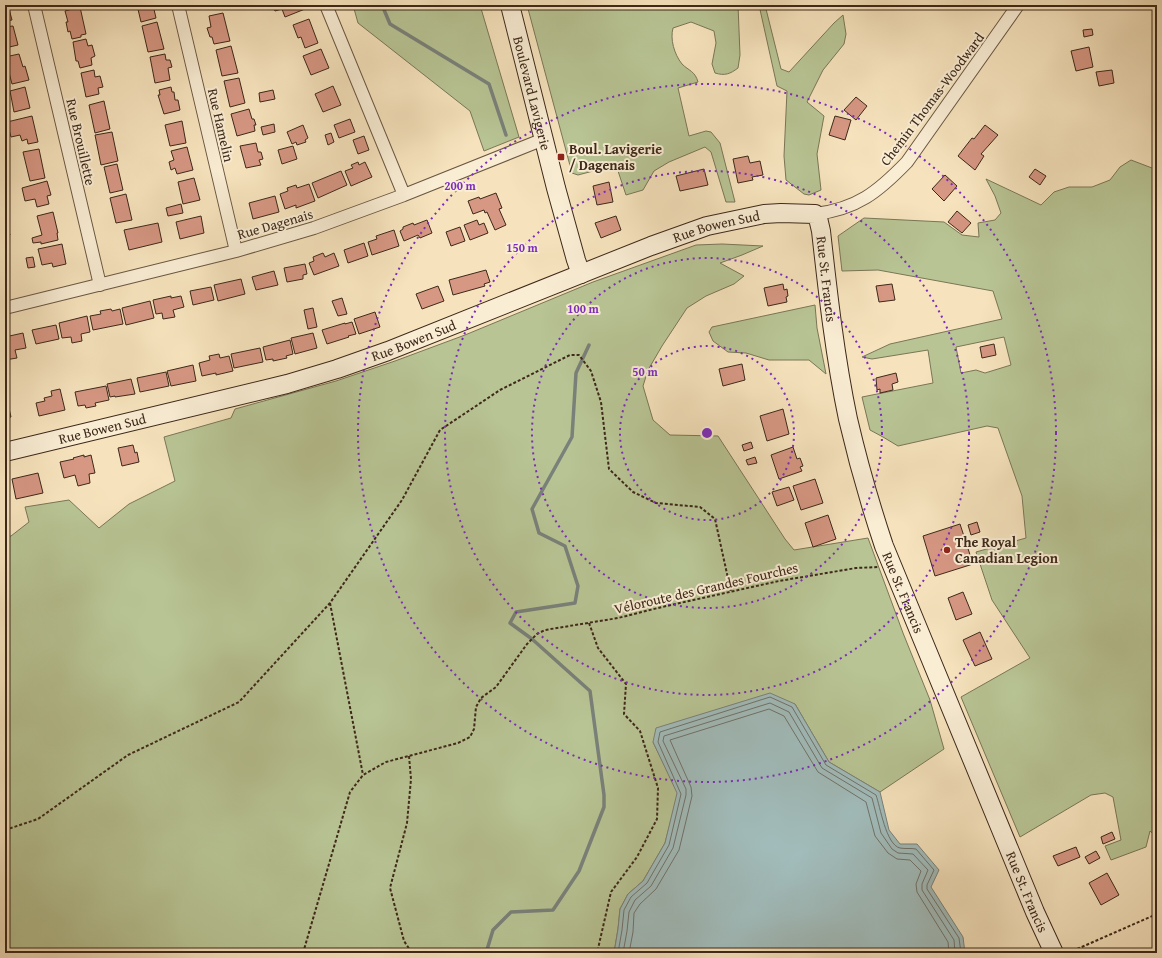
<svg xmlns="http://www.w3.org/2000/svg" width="1162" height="958" font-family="'Gentium Book Plus',serif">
	<rect width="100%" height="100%" fill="#f6e3bd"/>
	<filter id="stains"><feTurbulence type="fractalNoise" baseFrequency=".005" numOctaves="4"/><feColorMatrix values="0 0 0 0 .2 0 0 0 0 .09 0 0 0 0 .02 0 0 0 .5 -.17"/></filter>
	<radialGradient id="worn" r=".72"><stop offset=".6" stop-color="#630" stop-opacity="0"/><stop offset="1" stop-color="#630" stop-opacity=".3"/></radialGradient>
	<path fill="#b8c494" stroke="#7a7656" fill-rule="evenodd" d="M353 5H480L519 137 484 151 470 111 358 23Z
		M527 5H738L740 55 738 68C730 74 725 76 715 73L712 64 716 43 714 31 691 22 673 28C670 39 674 54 682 64 689 71 695 71 698 82L678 88 689 136 706 131 711 132 720 143 735 202H726L711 152 705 147 669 162 654 171 643 190 626 195 616 165 578 175 572 173Z
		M759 5H765L781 69 789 72 834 23 843 15 846 34 844 44 823 70 807 102 824 116 817 154 821 190 809 195 804 194 786 180 784 156 787 91 777 86Z
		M1131 160 1152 168 1157 167V837L1150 831 1146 847 1111 860 1105 846 1121 840 1113 797 1105 793 1091 795 1020 837 961 697 1030 658 992 600 976 552 1026 538 1022 496 998 428 987 426 898 446 883 437 870 430 862 397 933 383 928 350 872 359 862 357 890 344 1002 319 993 291 878 270 842 271 838 236 864 218 944 222 962 235 979 237 978 223 995 220 1001 213 995 196 986 179 1041 205 1054 192 1069 187H1092L1110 180 1120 167ZM1004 337 1011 365 985 373 976 370 961 373 956 347Z
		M722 244 763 246 742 255 720 263 744 276 734 284 706 296 687 308 662 346 648 370 643 386 653 420 670 435 718 436 785 539 794 550 868 538 903 633 930 700 944 749 880 792 829 762 795 704 653 742 678 793 665 843 643 881 628 894 620 909 618 929 614 953H5V537L11 536 29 522 25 507 69 500 99 528 129 504 175 481 164 437 231 418 235 409 336 381 395 361 465 335 593 282 696 245Z
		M815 305 817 328 826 374 809 360H769L746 353 728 352 713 341 709 332 712 327Z"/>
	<path fill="#a1bcbb" stroke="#79817a" d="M770 693 795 704 829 762 880 792 889 830 900 844H917L939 870 931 887 963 937 965 953H614L618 929 620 909 628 894 643 881 665 843 677 793 653 742 656 728Z"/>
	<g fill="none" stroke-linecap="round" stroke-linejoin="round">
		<path stroke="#6f726a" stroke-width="1" d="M618 953 622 930 624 910 631 897 647 883 669 845 681 794 658 742 660 732 770 697 792 707 826 765 876 795C880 806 886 845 900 848 905 849 911 848 916 849L934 870 927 885V889L959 938 961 953
			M623 953 627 931 629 912 635 900 651 886 673 848 686 795V789L663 741 664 736 770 703 789 712 822 768 872 798 881 833 892 849 898 853 913 854 928 870 922 884V890L954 940 955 953
			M629 953 633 932 634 913 640 904 656 889 679 850 692 796 691 787 670 740 769 709 784 716 818 772 866 802 875 836 888 853 897 859 910 860 921 871 916 884 917 892 948 942 949 953"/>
		<path stroke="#79817a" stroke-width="3.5" d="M382 5 390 24 489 84 506 135
			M486 953 493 930 511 912 553 910 579 871 604 807V795L590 691 532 639 510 623 516 612 575 603 578 586 565 546 539 533 532 509 572 437 576 373 589 345"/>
	</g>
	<path fill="#d69783" stroke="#3d2819" d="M5 5H8L12 20 5 21Z
		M137 5H153L156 18 141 22Z
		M207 5H222L208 9Z
		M272 5H304L305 9 285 17 282 9 275 11Z
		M80 7 86 34 81 35V37L72 39 70 31 68 32 66 22H68L65 11Z
		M223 13 230 41 214 44 212 37H210L207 28 211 27 209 16Z
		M309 19 318 43 305 48 301 37 298 38 293 25Z
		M157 22 164 49 148 52 142 26Z
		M13 26 18 45 5 48V27Z
		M1092 29 1093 35 1084 37 1083 30Z
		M86 39 88 46 92 45 95 56 91 58 92 65 80 68 78 61H76L73 42Z
		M231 46 238 73 222 76 216 50Z
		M1089 47 1093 67 1076 71 1071 51Z
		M321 49 329 68 311 75 303 56Z
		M19 54 23 67 25 66 29 80 12 84 5 57Z
		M165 54 166 60H170L172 67 168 68 170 80 155 83 150 57Z
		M94 70 95 77 100 76 103 87 98 88 99 94 86 97 81 73Z
		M1112 70 1114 83 1099 86 1096 72Z
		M239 78 245 103 230 107 224 81Z
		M333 86 341 105 323 112 315 94Z
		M25 87 30 108 14 112 10 91Z
		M171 87 172 92H174L175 100H178L180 110 164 114 158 95H160L159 90Z
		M273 90 275 99 260 102 259 93Z
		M856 97 867 106 856 120 844 110Z
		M104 101 110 129 95 133 89 105Z
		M249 109 252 119H254L256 125H254L255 131 237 136 231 114Z
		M32 116 38 142 28 144 27 139 22 141 20 135 11 137 7 122Z
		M835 116 851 120 845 140 829 135Z
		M350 119 355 132 339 138 334 125Z
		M182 121 186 143 170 146 165 125Z
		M274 124 275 132 263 135 261 127Z
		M303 125 308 138 305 140 306 142 297 145 296 142 292 144 287 132Z
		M985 125 998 135 981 154 984 156 975 170 958 156 972 138 974 139Z
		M112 132 118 161 101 165 95 135Z
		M331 133 334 142 328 145 325 135Z
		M364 136 369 150 358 154 353 140Z
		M256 143 258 152H261L263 159 259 160 261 165 246 168 240 146Z
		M293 146 297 159 282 164 278 150Z
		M187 147 193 170 177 174 175 168 171 170 169 162 174 160 171 151Z
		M39 149 45 178 30 181 23 152Z
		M748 156 750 163 760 161 763 175 752 177 753 180 738 183 733 159Z
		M358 162 359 165 365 162 372 177 351 186 345 171 353 168 351 165Z
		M117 164 123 190 110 193 104 167Z
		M704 169 708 185 680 191 676 176Z
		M1035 169 1046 176 1040 185 1029 177Z
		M341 171 347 185 318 198 312 183Z
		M945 175 957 186 944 201 932 189Z
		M194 178 200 200 183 204 178 182Z
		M47 181 51 195 47 196 49 204 37 207 35 199 25 201 22 188Z
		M609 182 613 202 597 205 593 186Z
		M309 184 315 201 296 208V205L285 209 280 194 288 191 287 188 296 185 297 188Z
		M496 193 502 208 499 209 506 225 495 230 487 212 485 213 484 210 473 214 468 201 479 197 480 199Z
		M126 194 132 220 116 223 110 198Z
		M275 196 279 212 253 219 249 203Z
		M181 204 183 213 168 216 166 208Z
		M957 211 971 223 962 233 948 222Z
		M53 212 58 233H57L58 240 41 244V242L33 243 32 238 42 235 37 216Z
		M201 216 204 233 180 239 176 222Z
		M616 216 621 230 601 238 595 223Z
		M427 220 432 233 420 238 418 235 404 241 400 231 403 229V227L413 223 414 225Z
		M477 220 479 225 484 223 488 233 470 240 464 225Z
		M6 222 10 235 5 236V223Z
		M158 223 162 242 129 250 124 230Z
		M460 227 465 241 451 246 446 232Z
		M394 230 399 246 372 255 368 242 377 239 376 236Z
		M364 243 368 256 348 263 344 250Z
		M62 244 66 264 53 267 52 263 42 265 38 249Z
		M323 253 325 257 334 253 339 266 314 275 309 263 314 261 313 257Z
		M33 257 35 267 28 268 26 258Z
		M305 264 307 274 303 275V279L287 282 284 268Z
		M486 270 490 282 484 284 485 286 453 295 449 280Z
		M274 271 278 285 256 290 252 277Z
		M241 279 245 294 218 301 214 285Z
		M783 284 784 290 787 289 788 296 786 297 787 302 768 306 764 288Z
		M892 284 895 300 879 302 876 286Z
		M438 286 444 301 422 309 416 294Z
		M211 287 214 300 193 305 190 291Z
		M171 296V298L181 296 184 307 173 310 175 317 163 319 162 313 156 314 153 300Z
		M342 298 347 314 338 316 332 301Z
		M150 301 154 318 126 325 122 308Z
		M313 308 317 327 308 329 304 310Z
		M111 309 112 311 120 309 123 324 93 330 90 316 101 314 100 311Z
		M375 312 380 327 359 334 354 319Z
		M87 316 90 332 81 334 82 341 72 343 71 337 62 338 59 323Z
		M352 322 356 334 348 336 349 337 327 344 322 330 345 323V324Z
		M56 325 59 339 36 344 32 330Z
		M23 333 26 348 15 350 17 358 5 360V337Z
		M313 333 317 348 295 354 291 338Z
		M290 340 293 354 286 356 287 358 273 361V359L266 360 263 347Z
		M994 344 996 355 982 358 980 347Z
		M260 348 263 362 234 368 231 354Z
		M219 354 220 358 229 356 233 371 216 375V373L202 376 199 363 210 360 209 356Z
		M742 364 745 380 723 386 719 369Z
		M193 365 196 381 171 386 167 371Z
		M166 372 169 386 140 392 137 378Z
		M896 373 898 382 892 384 893 390 880 393V389L877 390 876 378Z
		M131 379 135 394 115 397V396L110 397 107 384Z
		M106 386 109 400 95 403 96 406 86 408 85 405 78 406 75 392Z
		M60 389 65 410 39 416 36 403 45 401 44 398 52 396 51 391Z
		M8 404 11 417 5 418V405Z
		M783 409 789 434 767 441 760 416Z
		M751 442 753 448 744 451 742 445Z
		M133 445 135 453 137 452 139 462 122 466 118 448Z
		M793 447 797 459 800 458 803 466 800 467 802 471 779 479 771 455Z
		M84 455V457L91 455 95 473 89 474 90 483 78 486 75 475 64 478 60 462 74 459 73 458Z
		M755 457 757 463 748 465 746 460Z
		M38 473 43 493 16 499 12 479Z
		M815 479 823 503 801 510 793 486Z
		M789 487 794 500 777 506 772 492Z
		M828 515 836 539 813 547 805 523Z
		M977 522 980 532 971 535 968 525Z
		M960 524 973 564 935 576 923 536Z
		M963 592 972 614 956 620 948 598Z
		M980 632 992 659 975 666 963 640Z
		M1112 832 1115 839 1103 844 1101 837Z
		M1076 847 1080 857 1058 866 1053 856Z
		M1096 851 1100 858 1089 864 1085 857Z
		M1107 873 1119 895 1101 905 1089 883Z"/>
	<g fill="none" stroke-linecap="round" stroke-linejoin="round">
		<g stroke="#6b5742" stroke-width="14">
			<path id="street" d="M34 5 100 285
				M178 5 236 251
				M326 5 404 195
				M815 214C857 209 878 192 907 162L1018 5
				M5 308 236 251 314 228 404 195 544 139"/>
		</g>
		<g stroke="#3d2819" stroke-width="20">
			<g id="secondary">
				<path id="s1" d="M510 5 556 188 576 260 581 274"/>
				<path id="s2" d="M5 452 287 384 337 369 388 351 651 246 707 226 764 214 781 213 815 214 818 218 821 231C828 294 835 357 848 419 858 462 870 504 884 546L1035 912 1054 953"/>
			</g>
		</g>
		<path stroke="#3d2819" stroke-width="2" stroke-dasharray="3 2" stroke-linecap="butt" d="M330 603 363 775
			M589 623 598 648 626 684 624 714 640 731 658 788 657 819 637 857 611 892 597 953
			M409 756 411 779 407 823 390 888 404 941 412 953
			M5 830 38 819 128 755 239 702 330 603 402 500 440 430 500 390 570 355H579L591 371 601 402 609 469 633 492 656 503 700 507 715 519 731 592
			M303 953 350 792 363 775 386 762 458 743 470 737 474 729 476 707 481 698 496 687 527 644 537 634 545 630 618 618 662 607 779 581 856 568 878 567
			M1068 953 1157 914"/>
		<use href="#street" stroke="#f9edd4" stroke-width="12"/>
		<use href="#secondary" stroke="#f9edd4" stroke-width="18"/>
	</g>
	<g fill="none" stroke="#7b2cbf" stroke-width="2" stroke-dasharray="2 4">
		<circle cx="707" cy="433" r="87"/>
		<circle cx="707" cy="433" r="175"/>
		<circle cx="707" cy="433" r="262"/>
		<circle cx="707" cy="433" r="349"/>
	</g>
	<g fill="#8f2418" stroke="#f9edd4" stroke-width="1.5">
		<rect x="557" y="153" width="8" height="8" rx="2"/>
		<circle cx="947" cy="550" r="4"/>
	</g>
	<g text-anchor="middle" stroke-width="4" stroke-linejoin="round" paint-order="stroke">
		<g font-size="14" fill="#3d2819" stroke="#f9edd4">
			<text dy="5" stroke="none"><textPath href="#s1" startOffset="91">Boulevard Lavigerie</textPath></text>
			<text transform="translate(932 99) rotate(-53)" y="5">Chemin Thomas-Woodward</text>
			<text transform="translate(221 125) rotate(77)" y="5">Rue Hamelin</text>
			<text transform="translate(81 142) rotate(77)" y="5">Rue Brouillette</text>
			<text transform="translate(275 224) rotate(-16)" y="5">Rue Dagenais</text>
			<text dy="5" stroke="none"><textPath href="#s2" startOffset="748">Rue Bowen Sud</textPath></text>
			<text dy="5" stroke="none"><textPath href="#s2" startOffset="915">Rue St. Francis</textPath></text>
			<text dy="5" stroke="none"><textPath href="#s2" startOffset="424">Rue Bowen Sud</textPath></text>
			<text dy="5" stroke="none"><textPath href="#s2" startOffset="100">Rue Bowen Sud</textPath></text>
			<text transform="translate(706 588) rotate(-13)" y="5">Véloroute des Grandes Fourches</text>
			<text dy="5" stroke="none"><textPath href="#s2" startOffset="1239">Rue St. Francis</textPath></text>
			<text dy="5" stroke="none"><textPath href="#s2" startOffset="1563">Rue St. Francis</textPath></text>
		</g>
		<g font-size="14" font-weight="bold" fill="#3d2819" stroke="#f9edd4" text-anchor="start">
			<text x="569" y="154">Boul. Lavigerie<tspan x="569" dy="16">/ Dagenais</tspan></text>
			<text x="955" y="547">The Royal<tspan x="955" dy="16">Canadian Legion</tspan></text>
		</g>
	</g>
	<circle cx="707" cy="433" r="6" fill="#7b2cbf" stroke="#f9edd4" stroke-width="2"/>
	<g font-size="12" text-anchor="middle" font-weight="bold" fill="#7b2cbf" stroke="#f9edd4" stroke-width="4" stroke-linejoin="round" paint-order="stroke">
		<text x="460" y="190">200 m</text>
		<text x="522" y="252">150 m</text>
		<text x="583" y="313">100 m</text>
		<text x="645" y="376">50 m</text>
	</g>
	<rect width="1162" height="958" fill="none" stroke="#f6e3bd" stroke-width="20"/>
	<rect x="6" y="6" width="1150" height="946" fill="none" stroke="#3d2819" stroke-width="2"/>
	<rect x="10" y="10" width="1142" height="938" fill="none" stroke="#3d2819"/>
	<rect width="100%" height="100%" filter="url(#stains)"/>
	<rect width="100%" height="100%" fill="url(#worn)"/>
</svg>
